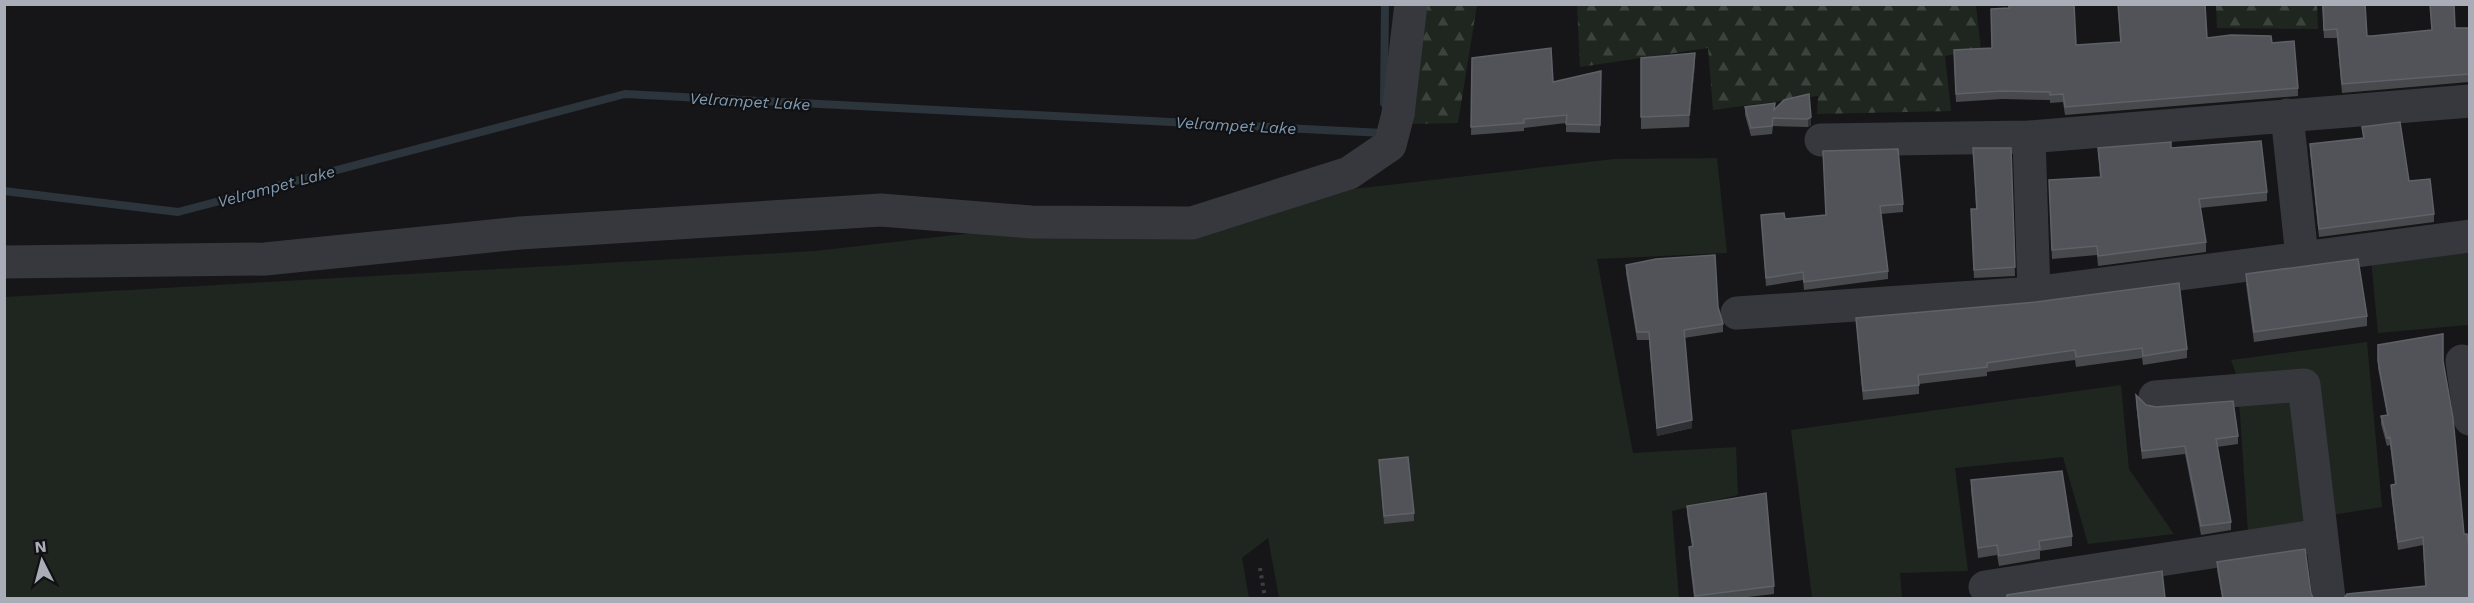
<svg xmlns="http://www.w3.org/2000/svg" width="2474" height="603" font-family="'Work Sans',sans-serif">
	<defs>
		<pattern id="forest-firs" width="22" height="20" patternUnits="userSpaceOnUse" patternTransform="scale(1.5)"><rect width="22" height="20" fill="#1e261f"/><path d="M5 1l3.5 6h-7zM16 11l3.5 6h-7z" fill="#3c433d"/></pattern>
	</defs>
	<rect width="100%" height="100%" fill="#161618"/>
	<path fill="#1e261f" d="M1717 158 1727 253 1597 259 1633 453 1736 447 1738 495 1672 511 1679 598H1279L1268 538 1242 558 1249 598H5V297L815 251 1614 159Z
		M2469 246V325L2378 333 2371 260Z
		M2367 342 2382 507 2332 515 2317 376 2238 380 2231 360Z
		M2121 385 2129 469 2174 534 2088 544 2063 457 1955 468 1968 571 1900 573 1902 598H1812L1791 430Z
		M2295 394 2310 525 2248 532 2239 401Z"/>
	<path fill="url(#forest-firs)" d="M1421 5H1477L1458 123 1408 124Z
		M1577 5H1976L1981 50 1945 56 1951 111 1817 114 1818 96 1713 110 1708 48 1580 67Z
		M2216 5H2317L2318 29 2217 28Z"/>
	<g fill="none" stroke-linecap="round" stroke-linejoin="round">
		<path stroke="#2c353c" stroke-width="8" d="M1384 103 1385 4
			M4 191 178 212 625 94 1383 133V130"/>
		<path stroke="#3d3f44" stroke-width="4" stroke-dasharray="3 4.5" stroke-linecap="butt" d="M1260 568 1265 598"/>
		<path stroke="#37383d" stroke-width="33" d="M2287 115 2302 257
			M1821 140 2029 137
			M4 262 265 259 520 233 881 210 1031 222 1192 223 1349 173 1390 145 1398 114 1411 4
			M2034 293 2470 236
			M1737 313 2034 293 2029 137 2470 101
			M2462 361 2470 419
			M2155 397 2304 385 2329 598
			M1985 587 2321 535"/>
	</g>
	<path fill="#47494d" d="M2009 4 2076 45 2120 42 2118 4H2205L2207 38 2272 43 2298 88V96L2065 115 2063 102 2050 103V100L2002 99 1956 102 1954 58 1992 48 2009 8Z
		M2322 4H2365L2367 36H2372L2432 31 2430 4H2454L2455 28H2469V82L2342 93 2337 38H2324Z
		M1472 58 1553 82 1601 71 1600 133 1566 132V123L1524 128V131L1471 135Z
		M1641 58 1695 64 1689 127 1641 129Z
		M1809 94 1811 125 1808 127 1773 126 1772 134 1751 136 1745 115V107L1775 109Z
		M2362 127 2409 181 2434 214V222L2319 237 2310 152V144L2363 138Z
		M1973 148H2011L2015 276 1974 278 1971 217 1976 209Z
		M2098 148H2171L2267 192V201L2200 208 2206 242V252L2098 266 2097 255 2052 259 2049 180 2100 178Z
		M1823 151 1903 204V212L1881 214 1888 271V279L1804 290 1803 280 1766 286 1761 215 1785 219 1826 215Z
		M1626 265 1718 307 1723 324V332L1684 338 1692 428 1657 436 1649 340H1637L1626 273Z
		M2246 274 2367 316V326L2254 342 2246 284Z
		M1856 318 2187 349V358L2143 365 2142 358 2076 367 2075 360 1987 372V376L1919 384V394L1863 400Z
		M2378 345 2443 361 2464 534 2425 586 2423 545 2398 550 2391 493V485H2395L2390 445 2387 446 2381 424V416L2387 415 2378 368Z
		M2136 395 2146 405 2238 436V444L2217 447 2231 522V530L2201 535 2185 454 2142 459 2136 403Z
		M1379 460 1414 513V521L1384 524Z
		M1971 480 2072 536V546L2040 551V559L1999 566 1997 555 1978 558 1971 490Z
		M1687 506 1774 586V594L1739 598H1694L1689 555V547H1692L1687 514Z
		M2217 562 2311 593 2313 598H2222L2217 570Z"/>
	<path fill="#2f3033" d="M1695 53V64L1689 127V115Z
		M1811 117V125L1808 127V119Z
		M1692 420V428L1657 436V428Z"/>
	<path fill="#525359" stroke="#5f6168" stroke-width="1.5" d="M2009 4H2074L2076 45 2121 42 2118 4H2205L2207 38 2231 35 2271 36 2272 43 2294 41 2298 88 2065 107 2063 94 2050 95V92L2002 91 1956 94 1954 50 1992 48 1991 9 2009 8Z
		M2323 4H2365L2367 36H2372L2432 30 2430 4H2454L2455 28H2469V74L2342 84 2337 29 2324 30Z
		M1551 48 1553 82 1601 71 1600 125 1566 124 1567 115 1524 119V123L1471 127 1472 58Z
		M1695 53 1689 115 1641 117V58Z
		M1809 94 1811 117 1808 119 1773 118 1772 126 1751 128 1745 107 1775 103 1774 110 1784 100Z
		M2400 122 2409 181 2430 179 2434 214 2319 229 2310 144 2364 138 2362 127Z
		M2261 141 2267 192 2199 199 2206 242 2098 256 2097 246 2052 250 2049 180 2101 177 2098 148 2171 142V148Z
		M1973 148H2011L2015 267 1974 270 1971 209H1977Z
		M1898 149 1903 204 1880 206 1888 271 1804 282 1803 272 1766 278 1761 215 1784 213 1785 219 1826 215 1823 151Z
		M1715 255 1718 307 1723 324 1684 330 1692 420 1657 428 1649 332H1637L1626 265 1656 259Z
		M2358 259 2367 316 2254 332 2246 274Z
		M2179 283 2187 349 2143 356 2142 348 2076 357 2075 350 1987 363V367L1918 375 1919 385 1863 391 1856 318 2036 302Z
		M2443 334V361L2453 418 2464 534H2467L2469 547V598H2344L2347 594 2426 586 2423 537 2398 542 2391 485 2396 484 2390 437 2387 438 2381 416 2388 415 2378 361V345Z
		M2136 395 2146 405 2156 407 2233 401 2238 436 2216 439 2231 522 2201 526 2185 446 2142 451Z
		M1408 457 1414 513 1384 516 1379 460Z
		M2062 471 2072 536 2039 541 2040 549 1999 556 1997 545 1978 548 1971 480Z
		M1766 493 1774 586 1695 596 1689 547 1693 546 1687 506Z
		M2305 549 2311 593 2313 598H2223L2217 562Z
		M2162 571 2165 598H2007V595Z"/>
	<g text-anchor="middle" stroke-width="4.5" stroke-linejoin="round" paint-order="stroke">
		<g font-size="16" font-style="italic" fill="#7f9bb3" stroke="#111113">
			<text transform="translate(750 101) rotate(3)" y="6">Velrampet Lake</text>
			<text transform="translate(1236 125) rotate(3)" y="6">Velrampet Lake</text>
			<text transform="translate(276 186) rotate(-15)" y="6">Velrampet Lake</text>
		</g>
	</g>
	<rect width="2474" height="603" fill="none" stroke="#a8adb8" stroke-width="12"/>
	<g transform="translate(42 561) rotate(354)" stroke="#111113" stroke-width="4.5" paint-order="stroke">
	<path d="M0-4.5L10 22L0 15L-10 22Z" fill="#a8adb8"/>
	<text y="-9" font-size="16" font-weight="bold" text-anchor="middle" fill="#a8adb8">N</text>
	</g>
</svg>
